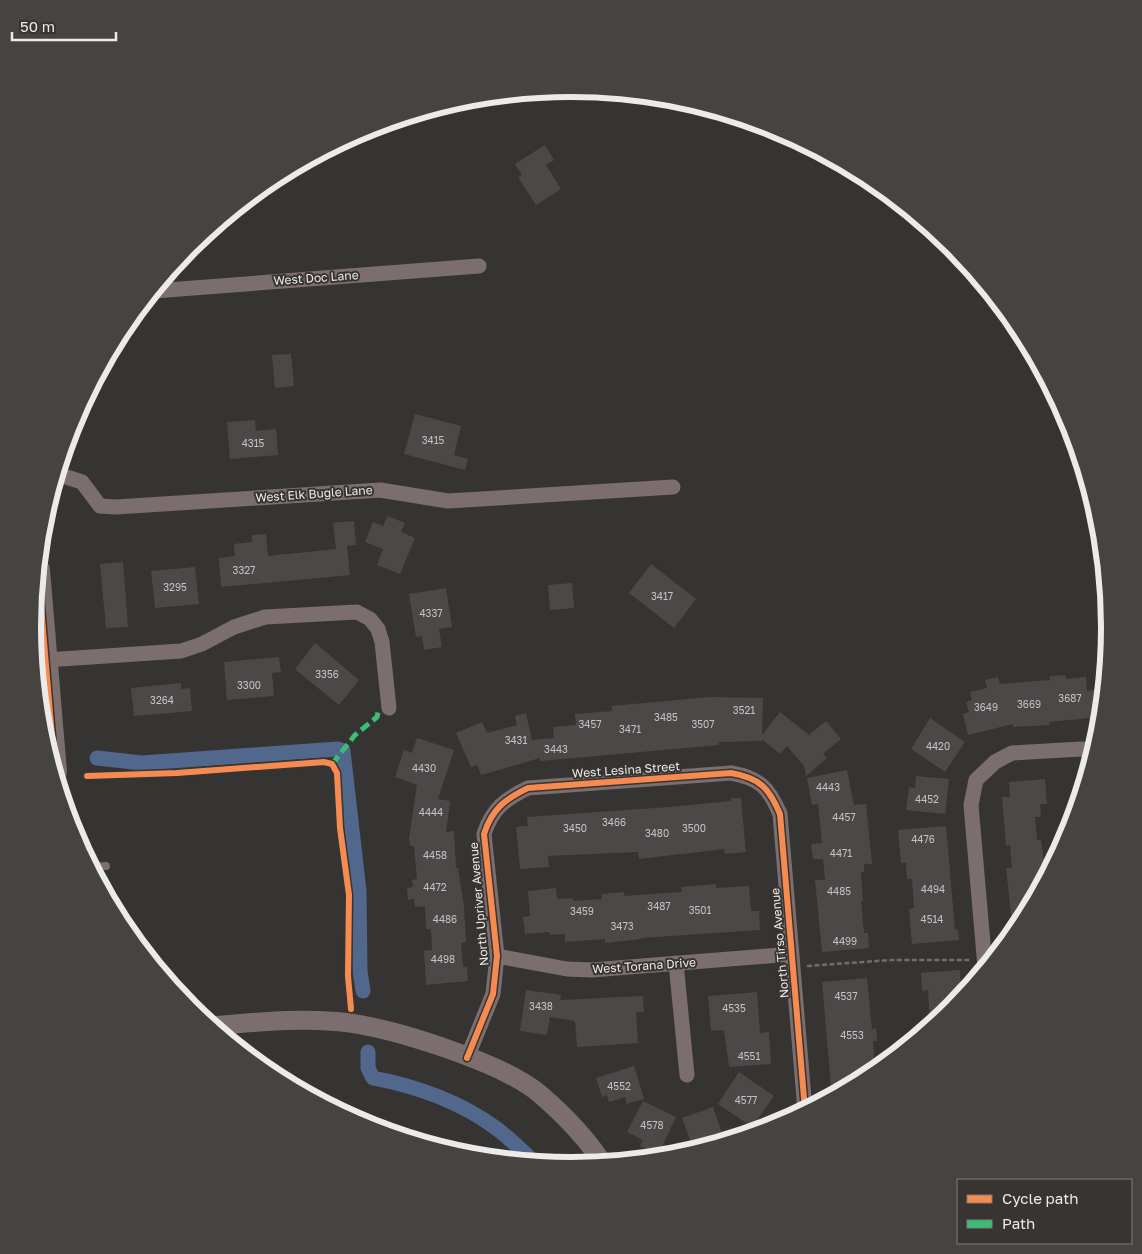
<svg xmlns="http://www.w3.org/2000/svg" width="1142" height="1254" font-family="'Golos Text',sans-serif">
	<rect width="100%" height="100%" fill="#363432"/>
	<g fill="none" stroke-linecap="round" stroke-linejoin="round">
		<path stroke="#51678c" stroke-width="15" d="M97 758 142 763 338 749 343 751 359 891 360 971 363 991
			M368 1052V1068L373 1078C415 1086 458 1101 493 1126 508 1136 521 1150 534 1162"/>
	</g>
	<path fill="#4b4948" d="M545 145 554 160 546 165 561 189 536 205 518 177 522 175 515 164Z
		M291 354 294 386 275 388 272 355Z
		M415 414 461 426 454 455 468 459 465 470 404 454Z
		M255 420 256 431 276 429 278 455 230 459 227 422Z
		M388 516 405 523 401 532 415 538 400 574 377 565 383 549 365 542 373 522 383 526Z
		M354 521 356 545 347 546 350 575 221 587 219 558 235 556 234 544 252 542V535L266 534 268 556 336 549 333 523Z
		M123 562 128 627 106 628 100 564Z
		M651 564 696 599 674 628 629 593Z
		M195 567 199 604 155 608 151 571Z
		M572 583 574 608 550 610 548 585Z
		M446 588 452 627 439 629 442 647 424 650 422 636 416 637 409 594Z
		M315 643 359 680 339 705 295 669Z
		M279 657 281 672 272 673 274 696 227 700 224 662Z
		M1065 675 1066 679 1086 677 1087 691 1103 689 1101 717 1049 722V725L1013 727V724L968 735 963 714 969 712 966 702 972 700 970 692 987 688 985 680 998 677 1000 684 1050 680V676Z
		M181 683V689L190 688 192 711 134 716 131 688Z
		M710 697 763 698 762 735 780 712 809 735 826 721 841 739 823 754 827 758 806 776 804 766 787 746 780 754 762 739V741L719 742V745L574 758 540 761V758L481 775 477 765 471 767 456 733 482 722 487 733 517 725 515 716 526 713 532 740 554 738 553 727 576 725 575 714 612 711V706Z
		M930 718 965 742 945 772 911 749Z
		M417 738 454 750 438 799 450 801 446 832 454 831 456 868H458L464 907 466 942 461 943 463 967H467L468 981 426 985 424 951 432 950 431 929H426L425 906 415 907 414 899 408 900 407 888 413 887 412 880 417 879 414 846H410L409 839 417 785 395 777 404 750 412 753Z
		M847 770 854 805 866 804 872 864H864V872H861L863 901H861L864 933H868L869 948 822 952 815 880H825L823 859H813L811 844 822 843 818 804 812 805 807 778Z
		M916 776 949 779 945 814 906 810 909 787 915 788Z
		M1045 779 1047 804H1040L1041 817H1035L1037 840H1041L1046 875 1013 933 1006 868H1012L1010 845H1006L1002 797H1010L1009 782Z
		M731 798H741L746 852 725 854 724 849 639 859 638 852 548 856 549 867 520 869 516 827 528 826 527 817 669 807 731 801Z
		M946 826 955 930 958 929 959 940 912 944 909 909 914 908 912 879H907L906 863H901L898 830Z
		M716 884V888L749 886 751 911H759L760 930 641 938V939L605 943V939L565 942V934L550 935 549 932 525 934 523 917 530 916 528 891 556 888 557 899 573 898V901L602 899 601 894 624 892V896L682 892 681 887Z
		M960 970 961 996 952 1008 930 1025 928 990 922 991 921 973Z
		M867 978 872 1029 876 1028 877 1041H873L875 1070 849 1086 831 1087 822 982Z
		M526 990 561 995 560 1000 643 996 644 1012H636L638 1043 577 1047 575 1021 550 1017 547 1035 520 1031Z
		M757 992 760 1033 769 1032 771 1064 729 1067 724 1030 711 1031 708 996Z
		M634 1066 644 1099 627 1104 625 1097 609 1102 607 1095 602 1097 596 1078Z
		M739 1072 774 1096 752 1127 718 1104Z
		M643 1101 676 1117 658 1155 640 1146 643 1140 627 1132Z
		M713 1107 724 1139 694 1150 682 1118Z"/>
	<g fill="none" stroke-linecap="round" stroke-linejoin="round">
		<path stroke="#746c6c" stroke-width="2.5" stroke-dasharray="5 2.5" stroke-linecap="butt" d="M807 966 891 960H971"/>
		<path stroke="#7c6e6e" stroke-width="8" d="M92 867 106 866"/>
		<path stroke="#7c6e6e" stroke-width="15" d="M154 291 479 266
			M57 474 82 482 100 506 116 507 380 490 448 501 673 487
			M46 660 181 651 202 644 234 627 265 617 357 612 370 619 378 629 382 642 389 708
			M497 956 567 969 592 970 792 954
			M676 963 687 1075
			M985 967 971 805 976 780 995 762 1012 753 1081 749 1094 750
			M467 1058 493 994 497 956 484 834C492 809 505 799 528 788L731 773C760 778 769 788 780 814L805 1110"/>
		<path stroke="#7c6e6e" stroke-width="19" d="M213 1026C258 1022 304 1017 350 1023 398 1030 504 1063 541 1095 563 1114 586 1138 602 1162"/>
		<path stroke="#7d6e6e" stroke-width="24" d="M38 570 55 772"/>
		<path stroke="#3abd76" stroke-width="5" stroke-dasharray="10 5" stroke-linecap="butt" d="M332 764 355 735 377 717 378 712"/>
		<g stroke="#373431" stroke-width="9">
			<path id="cycleway" d="M38 570 55 772
				M87 776 177 773 324 762 332 764 337 773 340 828 349 895 348 976 351 1009
				M467 1058 493 994 497 956 484 834C492 809 505 799 528 788L731 773C760 778 769 788 780 814L805 1110"/>
		</g>
		<use href="#cycleway" stroke="#f68b52" stroke-width="6"/>
	</g>
	<g text-anchor="middle" stroke-width="4" stroke-linejoin="round" paint-order="stroke">
		<g font-size="10" fill="#c4c2c2">
			<text x="433" y="444">3415</text>
			<text x="253" y="447">4315</text>
			<text x="244" y="574">3327</text>
			<text x="175" y="591">3295</text>
			<text x="662" y="600">3417</text>
			<text x="431" y="617">4337</text>
			<text x="327" y="678">3356</text>
			<text x="249" y="689">3300</text>
			<text x="1070" y="702">3687</text>
			<text x="162" y="704">3264</text>
			<text x="1029" y="708">3669</text>
			<text x="986" y="711">3649</text>
			<text x="744" y="714">3521</text>
			<text x="666" y="721">3485</text>
			<text x="590" y="728">3457</text>
			<text x="703" y="728">3507</text>
			<text x="630" y="733">3471</text>
			<text x="516" y="744">3431</text>
			<text x="938" y="750">4420</text>
			<text x="556" y="753">3443</text>
			<text x="424" y="772">4430</text>
			<text x="828" y="791">4443</text>
			<text x="927" y="803">4452</text>
			<text x="431" y="816">4444</text>
			<text x="844" y="821">4457</text>
			<text x="614" y="826">3466</text>
			<text x="575" y="832">3450</text>
			<text x="694" y="832">3500</text>
			<text x="657" y="837">3480</text>
			<text x="923" y="843">4476</text>
			<text x="841" y="857">4471</text>
			<text x="435" y="859">4458</text>
			<text x="435" y="891">4472</text>
			<text x="933" y="893">4494</text>
			<text x="839" y="895">4485</text>
			<text x="659" y="910">3487</text>
			<text x="700" y="914">3501</text>
			<text x="582" y="915">3459</text>
			<text x="445" y="923">4486</text>
			<text x="932" y="923">4514</text>
			<text x="622" y="930">3473</text>
			<text x="845" y="945">4499</text>
			<text x="443" y="963">4498</text>
			<text x="846" y="1000">4537</text>
			<text x="541" y="1010">3438</text>
			<text x="734" y="1012">4535</text>
			<text x="852" y="1039">4553</text>
			<text x="749" y="1060">4551</text>
			<text x="619" y="1090">4552</text>
			<text x="746" y="1104">4577</text>
			<text x="652" y="1129">4578</text>
		</g>
		<g font-size="12" fill="#edebea" stroke="#373431">
			<text transform="translate(316 278) rotate(-4)" y="4">West Doc Lane</text>
			<text transform="translate(314 494) rotate(-4)" y="4">West Elk Bugle Lane</text>
			<text transform="translate(626 770) rotate(-4)" y="4">West Lesina Street</text>
			<text transform="translate(479 904) rotate(-95)" y="4">North Upriver Avenue</text>
			<text transform="translate(780 943) rotate(-95)" y="4">North Tirso Avenue</text>
			<text transform="translate(644 966) rotate(-4)" y="4">West Torana Drive</text>
		</g>
	</g>
	<path d="M0 0H1142V1254H0ZM41 627a530 530 0 1 1 1060 0a530 530 0 1 1-1060 0Z" fill="#464340" fill-rule="evenodd"/>
	<path fill="none" stroke="#edebea" stroke-width="6" d="M41 627a530 530 0 1 1 1060 0a530 530 0 1 1-1060 0Z"/>
	<rect x="957" y="1179" width="175" height="65" fill="#373431" stroke="#807d7b"/>
	<rect x="967" y="1195" width="25" height="8" fill="#f68b52" stroke="#807d7b"/>
	<text x="1002" y="1204" font-size="15" fill="#edebea">Cycle path</text>
	<rect x="967" y="1220" width="25" height="8" fill="#3abd76" stroke="#807d7b"/>
	<text x="1002" y="1229" font-size="15" fill="#edebea">Path</text>
	<path d="M12 32v8h104v-8" fill="none" stroke="#edebea" stroke-width="2.5"/>
	<text x="20" y="32" font-size="15" fill="#edebea" stroke="#373431" stroke-width="4" paint-order="stroke">50 m</text>
</svg>
